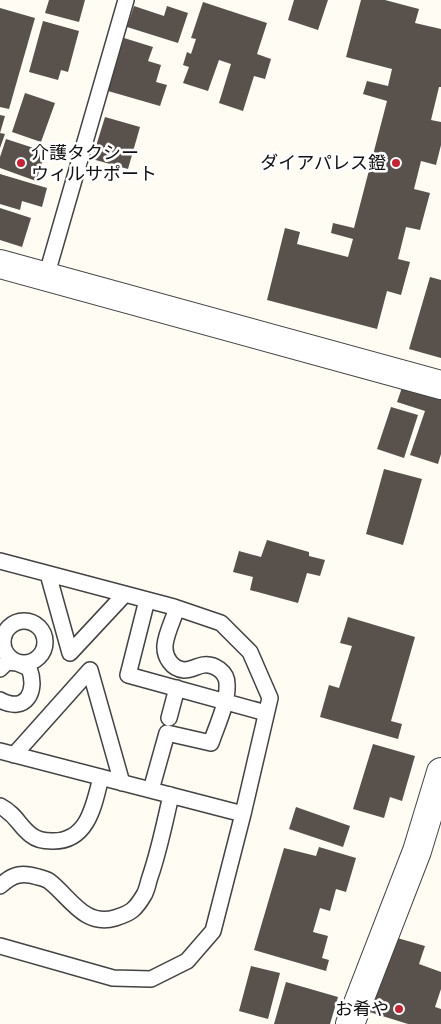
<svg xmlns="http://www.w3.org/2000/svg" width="441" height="1024" font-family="'Playfair Display','Noto Sans JP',serif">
	<rect width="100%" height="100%" fill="#fffcf4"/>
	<path fill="#59514c" d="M49 0H85L79 22 45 13Z
		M294 0H328L318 30 288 20Z
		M361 0H385L419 9 415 23 441 29V87H439L431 120 441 122V145L436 165 421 161 414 189 430 193 420 230 406 227 398 259 410 262 401 295 387 291 377 329 267 300 285 228 300 232 297 244 348 257 353 239 331 233 333 223 354 228 387 101 363 94 367 81 388 86 392 69 346 57Z
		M203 2 267 23 257 54 271 59 265 79 254 76 243 111 219 103 231 64 219 60 208 91 183 83 189 67 183 65 187 52 191 54 196 39 191 38Z
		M134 6 164 16 167 6 188 13 178 43 127 27Z
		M0 8 35 18 9 109 0 107Z
		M43 21 79 31 68 72 61 70 58 80 29 72Z
		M124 38 153 47 148 61 161 65 156 82 167 85 160 106 108 91Z
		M25 93 55 103 41 142 12 132Z
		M0 115 5 116 0 133 5 134 0 148Z
		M105 117 140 127 128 169 92 159Z
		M6 139 46 152 36 181 0 168V157Z
		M0 174 47 188 42 207 22 201 20 210 0 204Z
		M0 208 31 218 22 247 0 240Z
		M430 277 441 280V358L409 349Z
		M405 379 441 391V454L438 464 410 455 425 411 397 402Z
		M391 407 418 415 404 458 377 449Z
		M384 469 422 479 403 545 366 534Z
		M267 540 309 552V556L325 560 320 576 307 573 298 603 250 590 253 577 233 572 239 551 261 557Z
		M348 617 415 637 391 721 402 724 398 739 320 717 329 685 339 688 352 646 340 643Z
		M373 744 415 756 402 801 390 797 384 818 353 809Z
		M296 807 350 826 343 847 289 829Z
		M319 847 356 858 346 892 336 889 330 911 320 908 313 932 328 936 322 958 329 960 326 971 254 950 284 848 316 856Z
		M394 937 425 946 419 964 441 972V989L435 1007 441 1009V1024H408L363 1010Z
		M251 966 280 973 268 1019 239 1011Z
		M286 982 338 997 330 1024H274Z"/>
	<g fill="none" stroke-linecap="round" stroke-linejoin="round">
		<g stroke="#434343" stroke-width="18">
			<path id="lane" d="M46 277 126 0
				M0 561 174 607 221 623 250 652 270 698 243 814 213 931 187 961 151 979 113 978 0 946
				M48 574 70 653 125 594
				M147 600 128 675 266 713
				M3 642a21 21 0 1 1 42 0a21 21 0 1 1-42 0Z
				M0 669 7 662 17 663 29 668C38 691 26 714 0 700
				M169 718 177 688
				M0 751 243 814
				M14 755 90 670 122 783
				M151 790 167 733 211 743C217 725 228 703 227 684 227 672 214 663 203 665 197 666 191 670 184 670 172 669 164 657 165 645 166 634 173 620 177 608
				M0 806C17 815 18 825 31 835 37 840 45 841 52 841 88 842 94 805 101 777
				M0 886C13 874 22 872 38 877 42 878 46 879 49 881 70 897 84 927 115 918 131 913 135 910 144 895 147 890 148 883 150 877 159 851 165 822 171 795"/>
		</g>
		<g stroke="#434343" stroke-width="30">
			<path id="street" d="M0 264 441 385
				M350 1024 417 851 441 772"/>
		</g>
		<use href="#lane" stroke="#fff" stroke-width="15"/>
		<use href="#street" stroke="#fff" stroke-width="28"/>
	</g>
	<g fill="#c42535" stroke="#fff" stroke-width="2">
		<circle cx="21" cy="163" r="5"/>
		<circle cx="396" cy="163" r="5"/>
		<circle cx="399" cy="1009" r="5"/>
	</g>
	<g text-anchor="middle" stroke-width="5" stroke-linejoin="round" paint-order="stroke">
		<g font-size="18" fill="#101010" stroke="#fff" text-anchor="end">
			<text x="31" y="159" text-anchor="start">介護タクシー<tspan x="31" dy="21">ウィルサポート</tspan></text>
			<text x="386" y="169">ダイアパレス鐙</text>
			<text x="389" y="1015">お肴や</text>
		</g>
	</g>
</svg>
